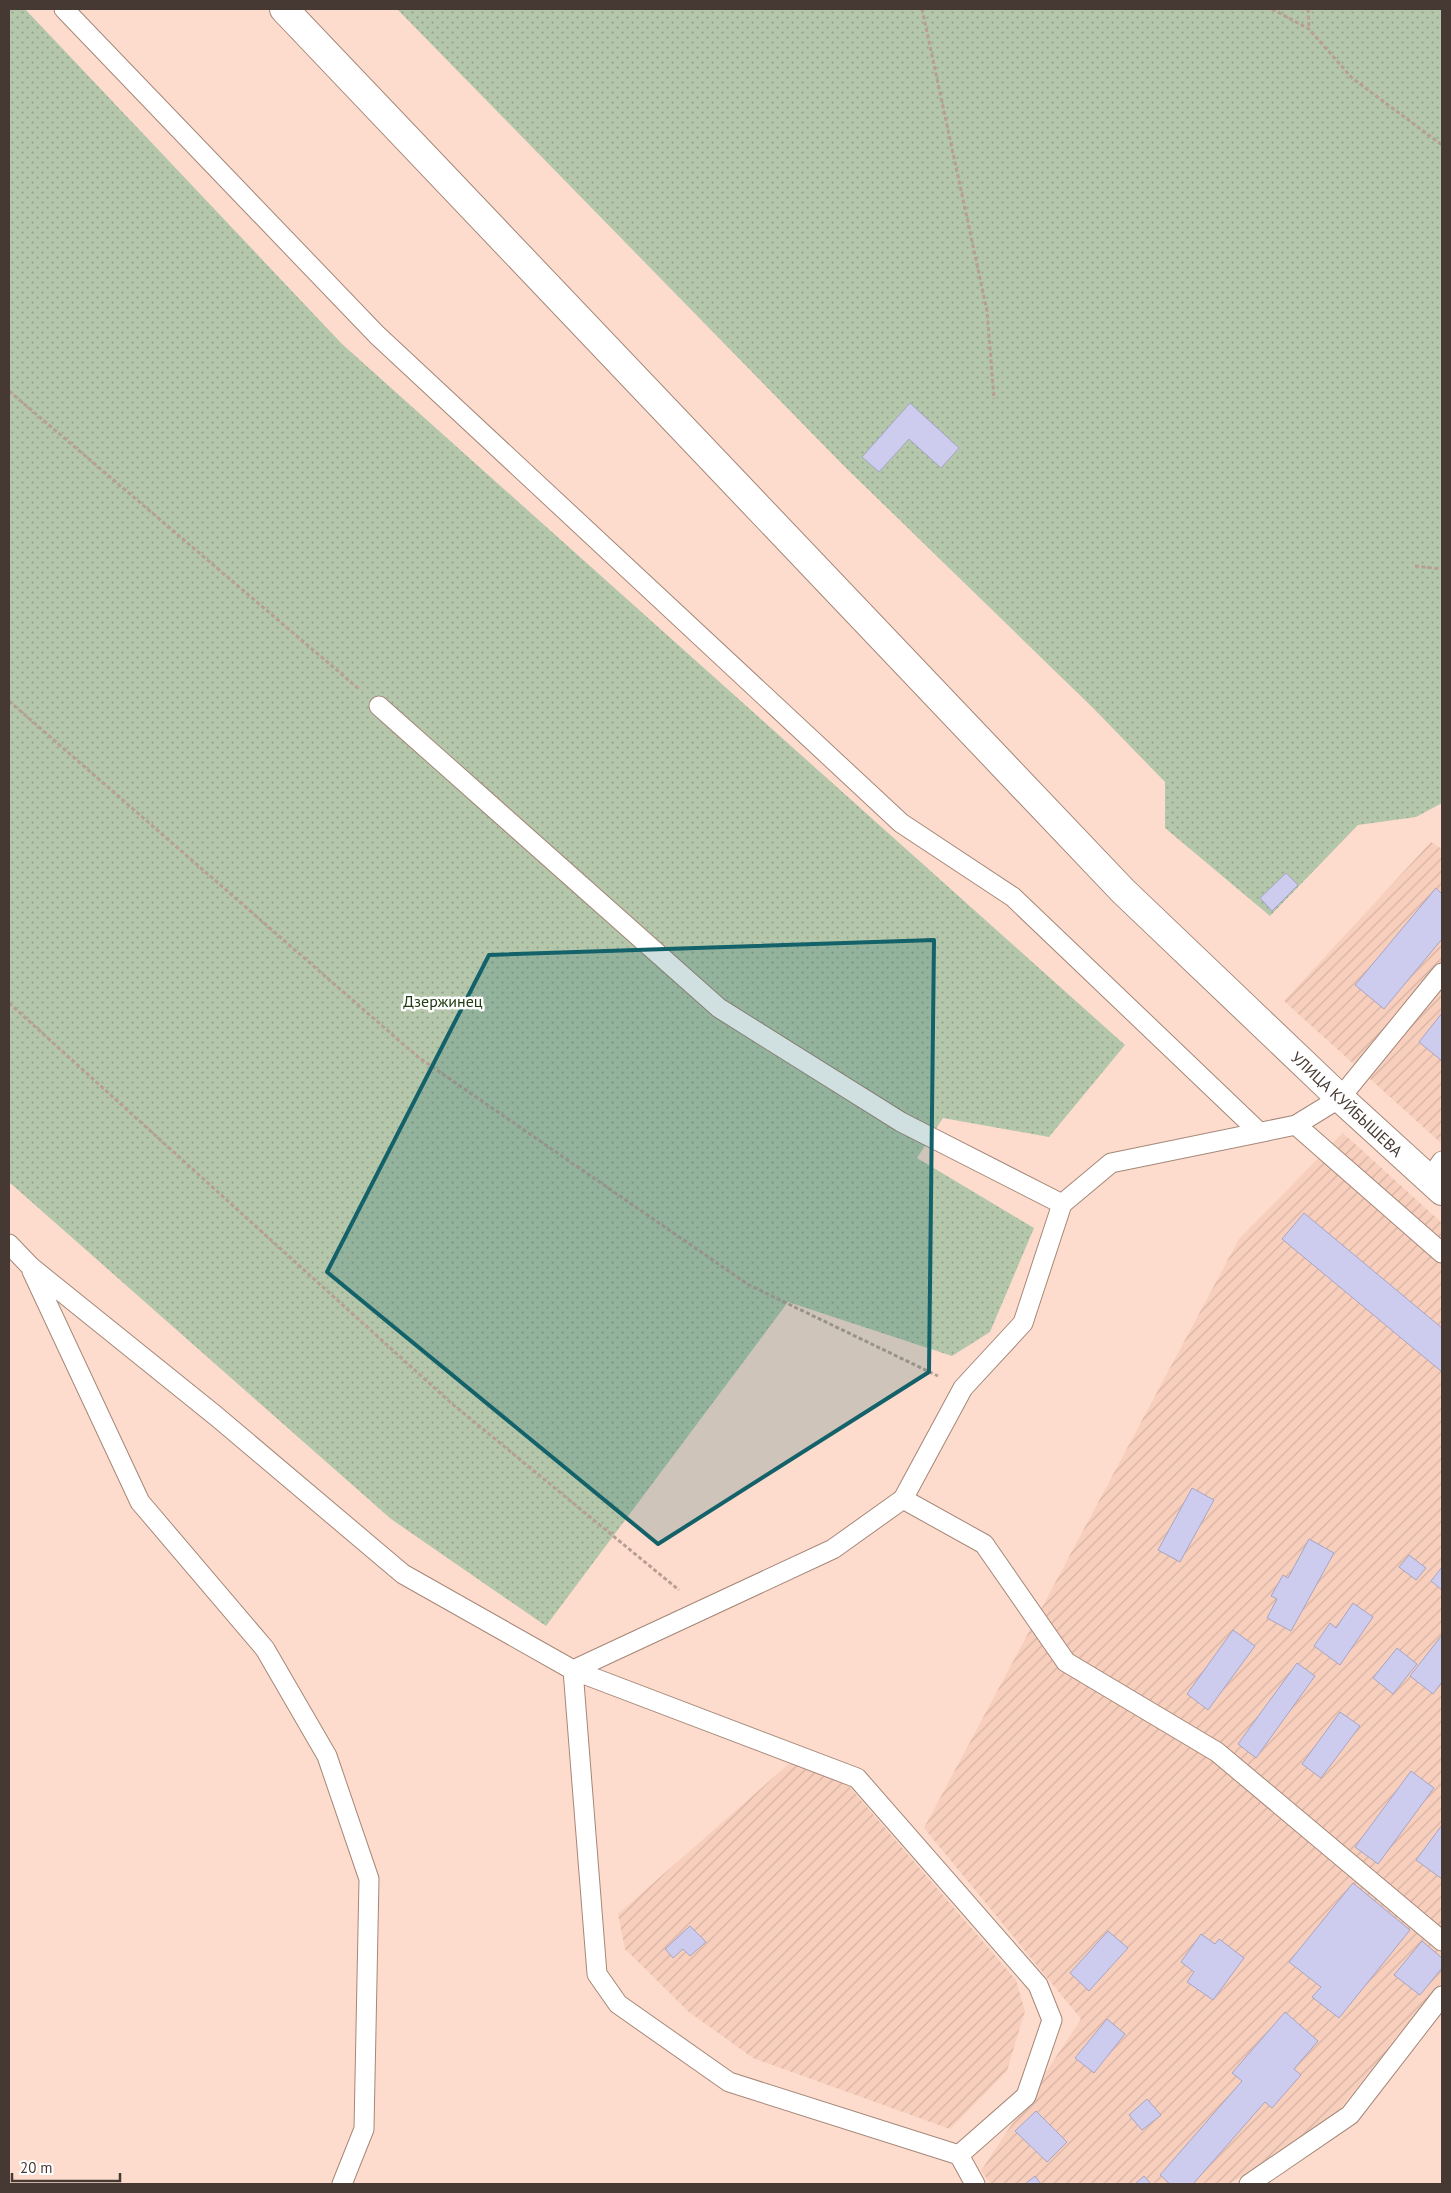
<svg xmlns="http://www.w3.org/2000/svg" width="1451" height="2193" font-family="'PT Sans',sans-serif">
	<defs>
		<pattern id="industrial-furrows" width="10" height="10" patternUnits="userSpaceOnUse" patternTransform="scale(1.25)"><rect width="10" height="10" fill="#f8cfbd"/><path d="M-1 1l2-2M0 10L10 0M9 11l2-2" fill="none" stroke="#d6b2a3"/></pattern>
		<pattern id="garden-dots" width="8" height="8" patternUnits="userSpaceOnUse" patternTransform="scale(1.25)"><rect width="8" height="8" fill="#b4c7ab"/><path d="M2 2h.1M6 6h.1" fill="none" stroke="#94a38c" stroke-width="1.8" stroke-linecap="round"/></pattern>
	</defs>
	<rect width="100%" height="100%" fill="#fddccd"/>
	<path fill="url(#industrial-furrows)" d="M1431 842 1442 849V1144L1284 1001Z
		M1343 1133 1442 1223V1982L1339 2110 1230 2184H991L981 2171 1081 2019 924 1828 1239 1239Z
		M791 1762 847 1784 1016 1980 1025 2011 1007 2071 950 2129 753 2058 689 2012 625 1949 618 1914Z"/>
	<path fill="url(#garden-dots)" d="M9 9H25L342 344 1125 1045 1049 1137 943 1118 917 1158 1034 1228 990 1332 952 1356 788 1302 546 1626 391 1519 9 1182Z
		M397 9H1442V803L1416 817 1358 825 1270 916 1165 828V782L1093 708 843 465Z"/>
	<path fill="#cdccee" stroke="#a6a5c3" d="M910 403 959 448 941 468 909 439 879 472 862 457Z
		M1286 873 1298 885 1272 911 1260 898Z
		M1436 888 1442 894V939L1384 1009 1355 985Z
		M1442 1013V1061L1419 1042Z
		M1304 1213 1442 1328V1372L1282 1239Z
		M1192 1488 1214 1500 1180 1562 1158 1550Z
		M1309 1539 1334 1553 1291 1631 1267 1618 1277 1599 1271 1596 1283 1575 1288 1578Z
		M1409 1555 1426 1568 1416 1580 1399 1567Z
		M1442 1567V1590L1431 1581Z
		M1353 1603 1373 1617 1340 1665 1314 1646 1330 1623 1336 1628Z
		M1233 1630 1255 1646 1208 1710 1187 1694Z
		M1442 1635V1682L1433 1694 1410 1676Z
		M1397 1648 1417 1664 1393 1694 1373 1678Z
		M1297 1663 1315 1676 1256 1758 1238 1744Z
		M1340 1712 1360 1726 1321 1778 1302 1764Z
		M1411 1771 1434 1788 1378 1864 1355 1847Z
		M1442 1825V1879L1416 1860Z
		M1353 1883 1410 1930 1339 2018 1312 1997 1321 1987 1289 1962Z
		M690 1926 706 1942 690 1956 683 1949 673 1958 665 1949Z
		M1108 1931 1128 1948 1089 1991 1070 1973Z
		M1201 1934 1215 1944 1219 1939 1244 1958 1213 2000 1187 1982 1194 1972 1181 1962Z
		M1422 1941 1442 1958V1968L1420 1995 1394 1975Z
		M1285 2012 1318 2041 1294 2069 1301 2075 1272 2108 1265 2102 1193 2184H1170L1160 2175 1242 2081 1232 2073Z
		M1107 2019 1125 2034 1094 2073 1075 2058Z
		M1147 2099 1161 2115 1142 2130 1129 2115Z
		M1036 2111 1067 2142 1047 2162 1015 2131Z
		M1035 2176 1041 2184H1025Z
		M1144 2176 1151 2184H1135Z"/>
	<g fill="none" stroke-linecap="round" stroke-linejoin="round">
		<g stroke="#a58778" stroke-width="21">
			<path id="service" d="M64 9 377 335 901 823 1013 897 1259 1132
				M379 706 719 1008 901 1122 1062 1204
				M1296 1125 1442 1253
				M1429 1179 1442 1161
				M9 1244 31 1267 216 1416 403 1574 573 1670 857 1778 1038 1985 1052 2020 1026 2096 959 2155
				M32 1271 140 1502 265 1649 327 1756 369 1879 364 2129 342 2184
				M903 1499 984 1544 1066 1662 1217 1752 1442 1941
				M975 2184 959 2155 729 2082 618 2004 597 1974 573 1670 833 1549 903 1499 963 1388 1023 1323 1062 1204 1111 1163 1296 1125 1340 1098 1442 973
				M1249 2184 1350 2115 1442 1996"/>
		</g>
		<g stroke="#a58778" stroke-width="30">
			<path id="secondary" d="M284 9 1123 891 1340 1098 1442 1191"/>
		</g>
		<path stroke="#b89e93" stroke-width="3" stroke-dasharray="4 2.5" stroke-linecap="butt" d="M922 9 987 311 994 399
			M1272 9 1309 29 1352 78 1442 145
			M1308 9 1309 28
			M9 391 359 689
			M1415 566 1442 569
			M9 701 418 1057 749 1285 938 1376
			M9 1003 450 1402 679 1590"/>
		<use href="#service" stroke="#fff" stroke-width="19"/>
		<use href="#secondary" stroke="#fff" stroke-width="28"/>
	</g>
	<path fill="#13626a" fill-opacity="0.2" stroke="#13626a" stroke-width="4" stroke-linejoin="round" d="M934 940 929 1372 658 1544 327 1272 489 955Z"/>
	<g text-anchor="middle" stroke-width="5" stroke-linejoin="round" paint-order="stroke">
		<g font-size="16" fill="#203c10" stroke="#fff">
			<text x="443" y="1007">Дзержинец</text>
		</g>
		<g font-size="16" fill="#463933" stroke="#fff">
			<text transform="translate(1347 1104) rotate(43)" y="6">УЛИЦА КУЙБЫШЕВА</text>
		</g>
	</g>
	<rect width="1451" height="2193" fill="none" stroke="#463933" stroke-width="20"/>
	<path d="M12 2173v8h108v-8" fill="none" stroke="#463933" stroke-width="2.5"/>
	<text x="20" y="2173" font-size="15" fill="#463933" stroke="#ffffff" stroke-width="4" paint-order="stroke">20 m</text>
</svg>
